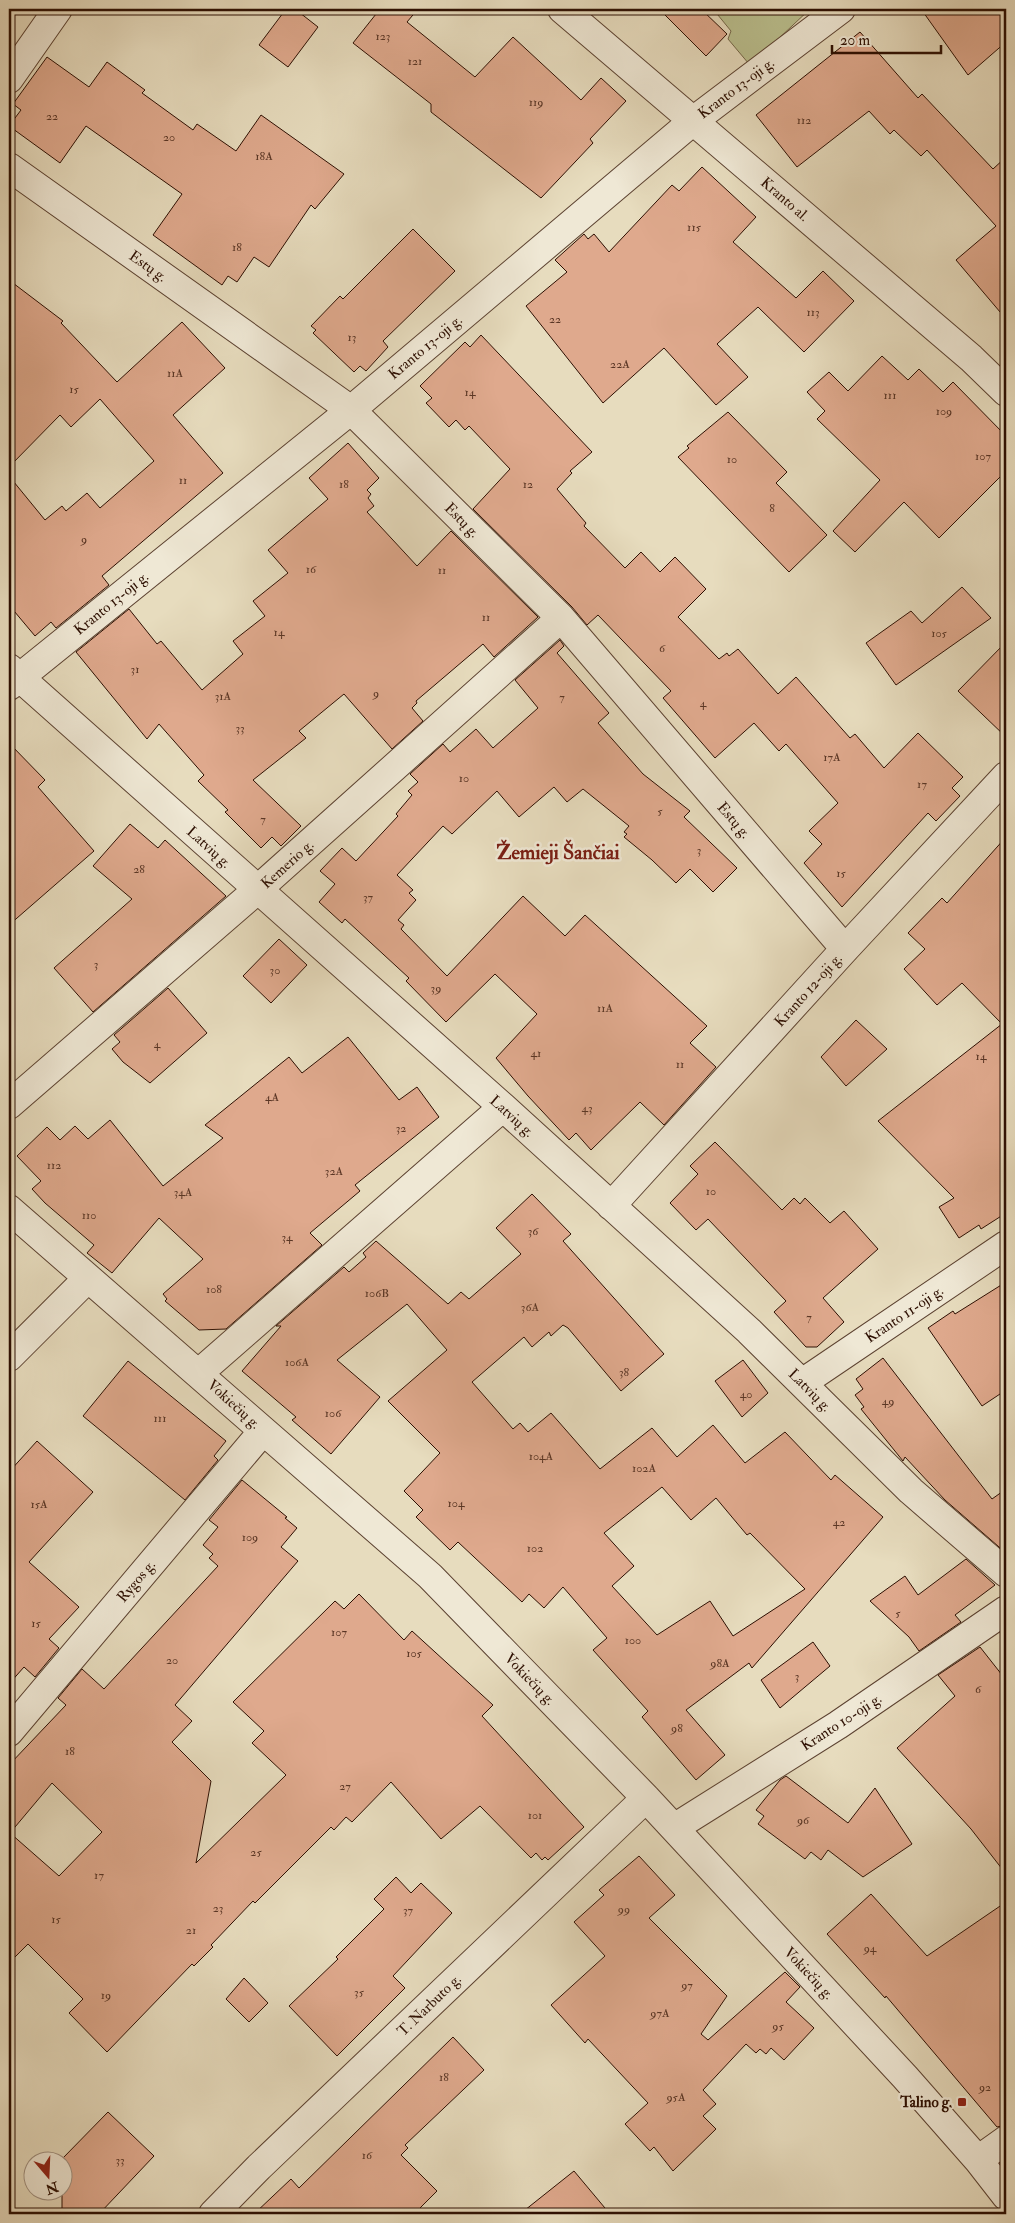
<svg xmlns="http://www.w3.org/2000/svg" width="1015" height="2223" font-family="'IM FELL Double Pica',serif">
	<rect width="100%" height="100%" fill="#e7dcbe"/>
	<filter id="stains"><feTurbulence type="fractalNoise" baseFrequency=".004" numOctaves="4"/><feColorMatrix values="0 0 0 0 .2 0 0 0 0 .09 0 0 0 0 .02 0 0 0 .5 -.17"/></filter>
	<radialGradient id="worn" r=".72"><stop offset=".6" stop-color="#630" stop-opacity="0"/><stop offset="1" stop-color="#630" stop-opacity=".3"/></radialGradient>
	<path fill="#babf8e" stroke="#746748" d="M713 9H810L758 58 749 64 728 39 731 31Z"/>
	<path fill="#dfa98d" stroke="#2d0f02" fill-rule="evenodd" d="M286 9H295L318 27 288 67 259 45Z
		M380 9H418L407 22 475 77 513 37 581 100 601 78 626 101 590 139 593 143 541 198 431 112V104L353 43Z
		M659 9H701L727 34 706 56Z
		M921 9H1006V42L968 75Z
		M860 32 918 98 922 94 993 169 1006 157V319L956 260 996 226 927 150 921 156 894 130 890 134 869 111 797 167 756 115Z
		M47 57 89 87 107 62 145 90 142 93 193 130 197 124 236 151 261 115 344 174 315 209 311 205 269 267 254 257 237 282 228 276 222 285 153 235 182 194 86 126 60 163 9 126 21 110 13 104Z
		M702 167 756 217 733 242 796 298 823 271 854 301 804 352 758 307 717 344 748 377 716 405 664 348 603 403 526 306 567 272 555 260 584 234 588 239 594 234 609 252 672 185 679 191Z
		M413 229 455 271 383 341 388 347 366 371 360 366 354 372 313 333 316 330 311 326 340 296 343 299Z
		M9 280 63 321 61 323 117 382 182 322 225 368 173 415 223 473 102 576 109 585 56 628 51 622 35 636 9 605V476L45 520 62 506 66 511 87 493 100 508 154 461 100 399 71 427 60 415 9 467Z
		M481 335 592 452 570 471 572 473 557 489 586 523 584 526 625 568 641 552 660 572 675 557 706 589 678 617 719 659 727 653 729 656 738 649 778 694 796 677 850 738 855 734 884 768 918 733 963 777 952 788 960 796 936 821 928 813 842 907 804 863 822 844 809 831 838 803 786 744 779 751 754 723 715 758 663 698 671 691 598 615 587 625 572 607 473 509 510 469 469 426 465 430 456 420 449 427 426 403 432 398 420 386 465 342 470 347Z
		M882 356 908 380 919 369 943 392 953 382 1006 436V471L939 538 904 502 855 552 833 531 880 480 817 419 825 411 807 392 829 372 848 391Z
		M728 412 787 472 776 483 827 535 789 572 678 457 689 448 687 446Z
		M348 443 379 478 367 490 371 494 368 498 374 506 367 512 417 566 451 531 538 617 494 657 483 644 416 701 417 703 412 708 423 721 392 749 344 694 299 731 306 738 253 780 301 826 281 846 272 837 261 848 225 812 228 810 198 781 204 775 159 724 147 739 76 652 129 609 157 644 161 641 202 690 243 654 233 641 265 616 253 601 288 573 268 550 328 499 309 478Z
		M962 587 991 618 896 685 866 643 911 611 922 623Z
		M560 640 564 646 557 653 609 713 598 723 643 774 690 811 684 817 737 868 713 892 690 869 676 883 652 860 624 837 627 834 624 832 629 826 583 789 567 802 554 787 519 817 497 791 452 834 443 826 397 875 413 890 409 893 416 900 398 920 404 925 401 929 447 976 523 896 565 936 585 915 707 1026 690 1043 716 1067 664 1125 640 1102 591 1150 576 1133 569 1140 528 1096 496 1058 537 1014 495 974 446 1022 406 981 409 978 345 919 342 923 319 902 335 884 320 871 342 848 356 861 398 816 396 814 412 795 408 791 418 782 410 774 443 744 450 752 476 729 493 748 538 708 515 680Z
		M1006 642V737L958 691Z
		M9 743 45 780 38 787 94 851 9 925Z
		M130 824 158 848 165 840 226 896 93 1012 54 968 132 899 93 866Z
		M1006 837V1213L981 1229 979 1225 959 1238 939 1207 954 1198 878 1121 1002 1024 962 983 937 1005 904 969 925 949 908 933 942 898 947 903Z
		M279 939 307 965 271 1003 243 976Z
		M168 988 207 1033 150 1083 123 1062 112 1049 120 1042 114 1035Z
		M856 1020 887 1049 846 1086 821 1057Z
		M348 1037 399 1100 417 1087 439 1117 355 1185 360 1191 310 1233 322 1245 226 1329 199 1330 165 1301 167 1299 163 1294 203 1259 159 1218 112 1273 87 1253 94 1245 45 1203 32 1189 41 1181 17 1156 47 1127 60 1140 75 1126 88 1139 110 1120 163 1186 223 1138 205 1125 289 1057 302 1073Z
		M715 1142 782 1210 794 1198 800 1204 805 1198 830 1223 844 1211 878 1249 823 1298 844 1322 817 1347H806L774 1312 786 1301 708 1219 696 1230 670 1203 698 1174 690 1166Z
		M532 1194 571 1234 563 1241 664 1354 621 1391 568 1328 563 1325 551 1336 549 1332 532 1347 524 1337 472 1382 513 1429 520 1423 528 1432 551 1413 600 1469 652 1428 677 1457 713 1425 745 1463 785 1432 831 1480 835 1475 883 1517 752 1668 749 1663 686 1710 725 1755 696 1780 642 1717 648 1711 593 1650 607 1638 563 1587 544 1608 529 1594 522 1602 458 1542 450 1550 416 1517 423 1510 404 1491 440 1453 388 1401 447 1350 407 1304 337 1360 380 1397 331 1454 292 1420 296 1417 242 1371 281 1326H276L344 1267 349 1272 366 1257 363 1253 376 1241 448 1304 461 1292 469 1299 521 1254 496 1228ZM662 1487 691 1520 716 1498 747 1535 750 1533 805 1589 733 1636 710 1601 657 1635 612 1586 634 1566 604 1533Z
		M1006 1282V1390L982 1406 928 1328 953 1311 955 1314Z
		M883 1358 992 1499 1006 1489V1553L945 1500 905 1457 903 1461 861 1409 864 1407 855 1395 863 1389 856 1379Z
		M743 1360 768 1393 742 1417 715 1381Z
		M128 1361 226 1441 214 1456 218 1460 185 1500 83 1416Z
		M37 1441 93 1492 29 1562 79 1607 49 1639 59 1648 35 1677 24 1667 9 1684V1472Z
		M242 1480 287 1517 285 1518 297 1528 281 1547 298 1561 175 1705 192 1721 172 1742 211 1781 196 1863 286 1775 252 1743 264 1731 233 1702 335 1601 344 1609 359 1594 404 1640 412 1631 493 1705 482 1716 584 1827 548 1860 545 1857 542 1860 536 1853 531 1858 480 1806 441 1839 391 1782 352 1822 346 1817 334 1830 331 1827 255 1903 253 1901 211 1945 213 1947 194 1966 192 1964 107 2052 69 2013 83 1999 28 1944 9 1963V1765L66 1705 58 1698 82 1669 104 1689 218 1566 209 1558 213 1554 203 1545 218 1527 209 1520ZM52 1783 102 1832 59 1876 10 1833Z
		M966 1559 995 1585 955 1615 961 1622 919 1651 909 1637 870 1601 905 1576 918 1595Z
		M813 1642 830 1666 780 1708 761 1680Z
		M980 1647 1006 1680V1874L971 1829 897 1748 955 1696 938 1675Z
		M786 1776 848 1823 875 1788 912 1844 863 1877 828 1850 821 1860 811 1852 805 1859 758 1824 764 1816 756 1810 780 1780Z
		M639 1856 675 1895 649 1918 727 1996 701 2034 708 2040 785 1972 800 1987 786 2002 814 2028 784 2060 771 2048 766 2054 760 2049 756 2053 746 2044 703 2090 716 2104 703 2116 716 2129 673 2171 654 2147 650 2151 625 2124 648 2103 588 2039 585 2043 551 2005 605 1956 574 1922 604 1895 599 1890Z
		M396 1877 411 1893 421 1883 452 1913 393 1976 405 1988 337 2056 289 2006 338 1959 336 1957 384 1909 374 1899Z
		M871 1894 927 1956 1006 1902V2125L997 2127 886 1996 885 1998 827 1934Z
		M244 1978 268 2003 249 2022 226 1999Z
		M453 2037 484 2070 405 2145 408 2148 401 2155 437 2191 414 2214H254L291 2179 299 2188Z
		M108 2112 154 2156 99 2214H62V2159Z
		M574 2171 610 2214H520Z"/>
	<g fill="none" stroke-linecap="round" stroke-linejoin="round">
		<g stroke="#5c4231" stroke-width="30">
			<path id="minor" d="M562 9 971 358 1006 392
				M9 79 58 9
				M9 167 351 410 561 618 845 949
				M9 668 503 1107 749 1331 911 1491 1006 1573
				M9 686 351 410 693 121 841 9
				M9 1105 257 890 561 618
				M611 1206 845 949 1006 776
				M9 1209 430 1576 646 1798 905 2077 978 2160 1006 2196
				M9 1357 88 1278
				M199 1373 503 1107
				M802 1383 1006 1245
				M9 1732 263 1431
				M674 1828 838 1725 1006 1610
				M978 2160 1006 2140
				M213 2214 259 2167 646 1798"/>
		</g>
		<use href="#minor" stroke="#efe8d5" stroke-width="28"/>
	</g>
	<rect fill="#8f2418" stroke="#efe8d5" stroke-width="2" x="957" y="2097" width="10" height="10" rx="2.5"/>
	<g text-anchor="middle" stroke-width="5" stroke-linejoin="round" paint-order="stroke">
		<g font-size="12" fill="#5a3625">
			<text x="383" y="40">123</text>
			<text x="415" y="65">121</text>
			<text x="536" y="106">119</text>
			<text x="52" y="120">22</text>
			<text x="804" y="124">112</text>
			<text x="169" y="141">20</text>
			<text x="264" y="160">18A</text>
			<text x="694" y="231">115</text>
			<text x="237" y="251">18</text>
			<text x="813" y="316">113</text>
			<text x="555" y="323">22</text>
			<text x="352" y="341">13</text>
			<text x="620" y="368">22A</text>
			<text x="175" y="377">11A</text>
			<text x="74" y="393">15</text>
			<text x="470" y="396">14</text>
			<text x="890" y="399">111</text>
			<text x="944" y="415">109</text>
			<text x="983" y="460">107</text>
			<text x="732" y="463">10</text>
			<text x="183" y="484">11</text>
			<text x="344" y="488">18</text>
			<text x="528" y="488">12</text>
			<text x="772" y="512">8</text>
			<text x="84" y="543">9</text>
			<text x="311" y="573">16</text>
			<text x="442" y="574">11</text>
			<text x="486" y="621">11</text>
			<text x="279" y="636">14</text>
			<text x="939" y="637">105</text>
			<text x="662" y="652">6</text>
			<text x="135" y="673">31</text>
			<text x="376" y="697">9</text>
			<text x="223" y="700">31A</text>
			<text x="562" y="701">7</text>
			<text x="703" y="707">4</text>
			<text x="240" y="732">33</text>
			<text x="832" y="761">17A</text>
			<text x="464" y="782">10</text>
			<text x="922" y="788">17</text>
			<text x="660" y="815">5</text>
			<text x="263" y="823">7</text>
			<text x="699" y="854">3</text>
			<text x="139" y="873">28</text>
			<text x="841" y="877">15</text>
			<text x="368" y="901">37</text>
			<text x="96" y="968">3</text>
			<text x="275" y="974">30</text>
			<text x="436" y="992">39</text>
			<text x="605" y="1012">11A</text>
			<text x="157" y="1048">4</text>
			<text x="536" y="1057">41</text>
			<text x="981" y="1060">14</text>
			<text x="680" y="1068">11</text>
			<text x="272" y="1101">4A</text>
			<text x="587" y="1112">43</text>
			<text x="401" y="1132">32</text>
			<text x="54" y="1169">112</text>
			<text x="334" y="1175">32A</text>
			<text x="711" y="1195">10</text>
			<text x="183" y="1196">34A</text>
			<text x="89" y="1219">110</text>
			<text x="533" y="1235">36</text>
			<text x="287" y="1241">34</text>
			<text x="214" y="1293">108</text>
			<text x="377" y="1297">106B</text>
			<text x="530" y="1311">36A</text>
			<text x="809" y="1321">7</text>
			<text x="297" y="1366">106A</text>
			<text x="624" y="1376">38</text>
			<text x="746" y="1398">40</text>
			<text x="888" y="1405">49</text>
			<text x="333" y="1417">106</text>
			<text x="160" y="1422">111</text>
			<text x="541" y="1460">104A</text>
			<text x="644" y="1472">102A</text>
			<text x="456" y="1507">104</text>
			<text x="39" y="1508">15A</text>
			<text x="839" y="1526">42</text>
			<text x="250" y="1541">109</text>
			<text x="535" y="1552">102</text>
			<text x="898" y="1617">5</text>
			<text x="36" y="1627">15</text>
			<text x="339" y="1636">107</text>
			<text x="633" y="1644">100</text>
			<text x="414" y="1657">105</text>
			<text x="172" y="1664">20</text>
			<text x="720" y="1667">98A</text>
			<text x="797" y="1680">3</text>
			<text x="978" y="1693">6</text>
			<text x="677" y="1732">98</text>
			<text x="70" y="1755">18</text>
			<text x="345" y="1790">27</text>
			<text x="535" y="1819">101</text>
			<text x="803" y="1824">96</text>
			<text x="256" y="1856">25</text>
			<text x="99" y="1879">17</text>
			<text x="218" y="1912">23</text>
			<text x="624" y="1913">99</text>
			<text x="408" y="1914">37</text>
			<text x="56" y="1923">15</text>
			<text x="191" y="1934">21</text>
			<text x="870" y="1952">94</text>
			<text x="687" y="1989">97</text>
			<text x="359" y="1996">35</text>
			<text x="106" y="1999">19</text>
			<text x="660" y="2017">97A</text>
			<text x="778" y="2030">95</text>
			<text x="444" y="2081">18</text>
			<text x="985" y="2091">92</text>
			<text x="676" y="2101">95A</text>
			<text x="367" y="2159">16</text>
			<text x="120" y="2164">33</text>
		</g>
		<g font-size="15" fill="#2d0f02" stroke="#efe8d5">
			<text transform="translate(736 88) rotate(-37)" y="5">Kranto 13-oji g.</text>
			<text transform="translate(785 199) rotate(41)" y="5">Kranto al.</text>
			<text transform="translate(148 266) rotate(35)" y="5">Estų g.</text>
			<text transform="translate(425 347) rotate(-40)" y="5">Kranto 13-oji g.</text>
			<text transform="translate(462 520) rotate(45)" y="5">Estų g.</text>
			<text transform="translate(111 603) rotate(-39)" y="5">Kranto 13-oji g.</text>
			<text transform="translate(734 820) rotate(49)" y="5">Estų g.</text>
			<text transform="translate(209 847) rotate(42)" y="5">Latvių g.</text>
			<text transform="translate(287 864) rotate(-42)" y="5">Kemerio g.</text>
			<text transform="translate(808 990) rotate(-48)" y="5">Kranto 12-oji g.</text>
			<text transform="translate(512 1116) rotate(42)" y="5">Latvių g.</text>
			<text transform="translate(904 1314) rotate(-34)" y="5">Kranto 11-oji g.</text>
			<text transform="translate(810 1390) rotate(45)" y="5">Latvių g.</text>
			<text transform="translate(234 1404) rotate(42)" y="5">Vokiečių g.</text>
			<text transform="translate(136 1581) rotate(-50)" y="5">Rygos g.</text>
			<text transform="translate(530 1679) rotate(46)" y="5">Vokiečių g.</text>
			<text transform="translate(841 1722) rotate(-33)" y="5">Kranto 10-oji g.</text>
			<text transform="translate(809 1973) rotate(47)" y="5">Vokiečių g.</text>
			<text transform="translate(429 2005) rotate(-44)" y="5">T. Narbuto g.</text>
		</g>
		<g font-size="15" font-weight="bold" fill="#2d0f02" stroke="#efe8d5" text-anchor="end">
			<text x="952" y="2107">Talino g.</text>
		</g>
		<g font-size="20" font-weight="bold" fill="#7a1f14" stroke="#efe8d5">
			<text x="558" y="859">Žemieji Šančiai</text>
		</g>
	</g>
	<rect width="1015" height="2223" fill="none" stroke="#e7dcbe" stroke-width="30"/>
	<rect x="10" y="10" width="995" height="2203" fill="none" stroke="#2d0f02" stroke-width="2.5"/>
	<rect x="15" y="15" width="985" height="2193" fill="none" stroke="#2d0f02"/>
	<g transform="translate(48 2176) rotate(161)"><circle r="24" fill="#efe8d5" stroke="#a19181"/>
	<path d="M0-4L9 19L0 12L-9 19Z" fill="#8f2418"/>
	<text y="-8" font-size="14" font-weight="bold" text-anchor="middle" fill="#2d0f02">N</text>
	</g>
	<path d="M832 45v8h109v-8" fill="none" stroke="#2d0f02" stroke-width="2.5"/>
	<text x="840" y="45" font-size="15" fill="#2d0f02" stroke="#efe8d5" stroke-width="4" paint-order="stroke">20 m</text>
	<rect width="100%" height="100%" filter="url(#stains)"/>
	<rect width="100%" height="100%" fill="url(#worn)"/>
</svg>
